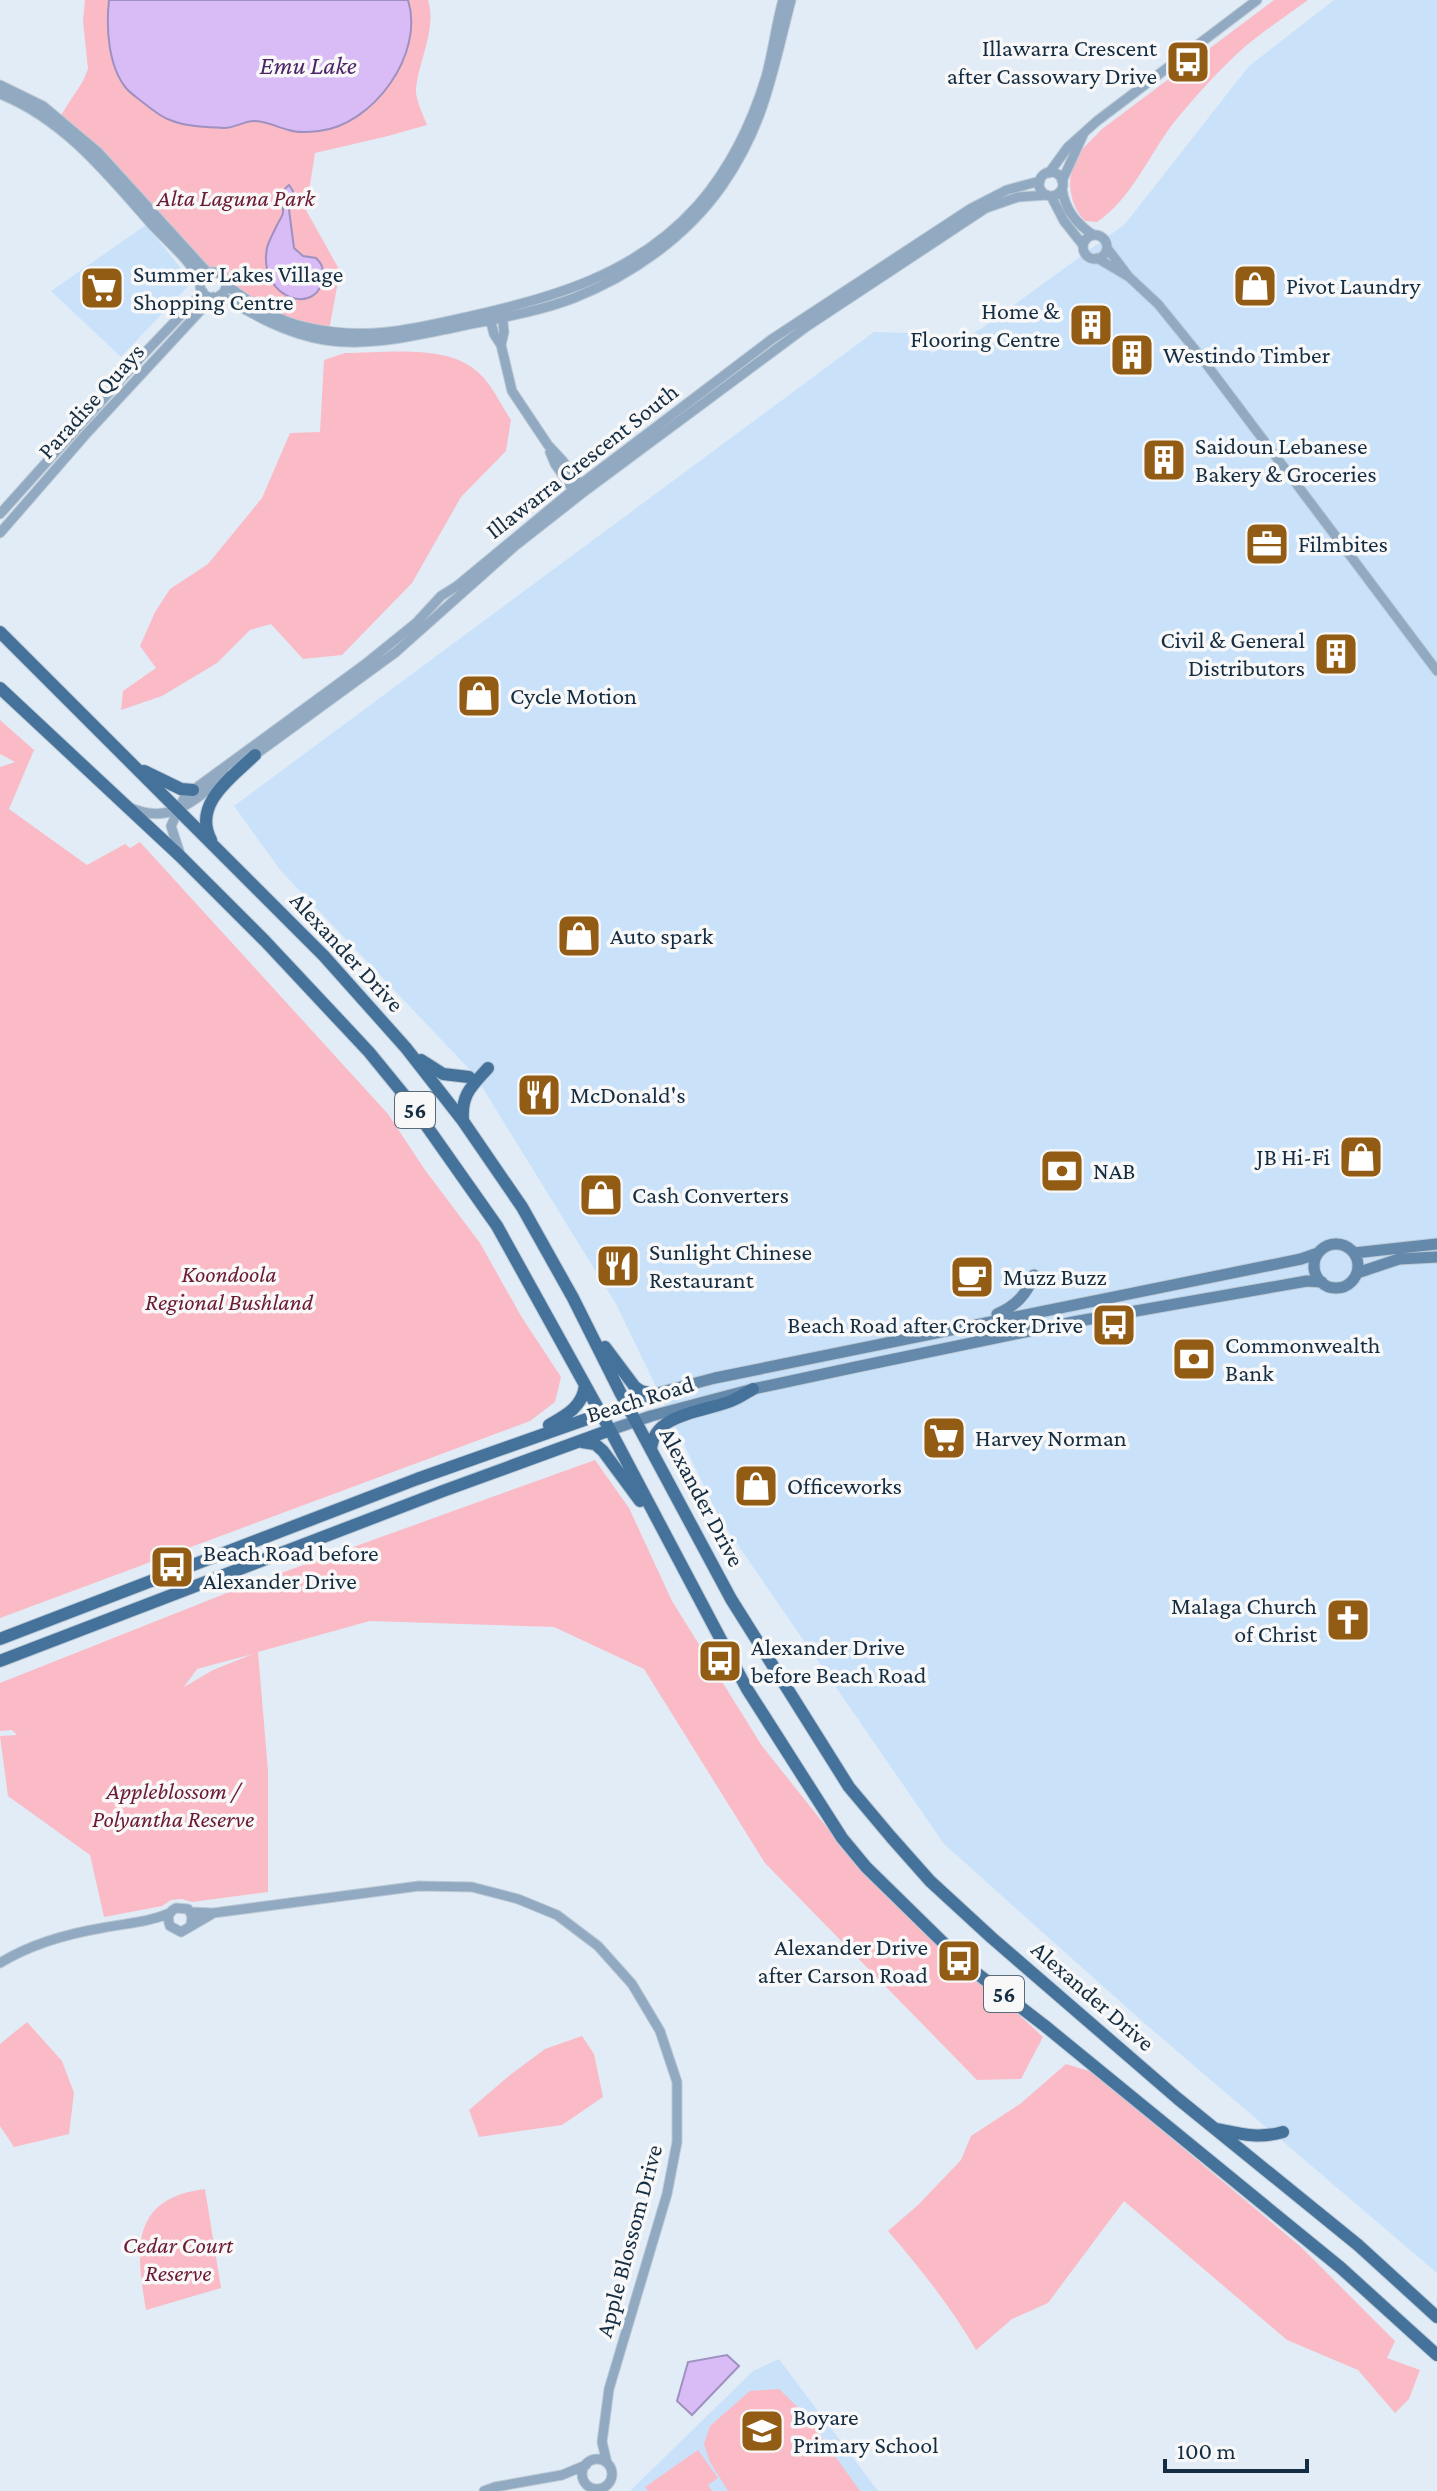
<svg xmlns="http://www.w3.org/2000/svg" width="1437" height="2491" font-family="'Crimson Pro',serif">
	<rect width="100%" height="100%" fill="#e1ecf7"/>
	<path fill="#c9e2fa" d="M1334 0H1437V2273L1143 2022 944 1844 720 1519 616 1304 474 1074 281 871 234 806 874 332 910 333 932 353 981 329 1125 224 1249 66Z
		M146 225 192 282 121 357 51 291Z
		M779 2359 878 2491H630L753 2371Z"/>
	<path fill="#fabbc6" fill-rule="evenodd" d="M85 0H109C105 36 111 56 126 88L229 128 251 121 271 123 290 131 318 132 410 6 408 0H428C437 28 419 60 416 88 415 99 423 114 427 125L388 136 315 153 306 210 340 271 329 330C304 324 275 318 253 304 237 294 229 271 208 273L59 118 83 81 88 69 83 21Z
		M1274 0H1308C1285 17 1260 33 1239 52 1215 74 1192 100 1172 125 1148 157 1131 199 1097 222L1085 221C1068 204 1065 174 1079 154 1085 145 1095 137 1102 129Z
		M345 353C385 353 448 343 479 373 492 385 501 405 511 420L506 451 461 497 412 583 342 655 303 659 271 624 250 630 217 663 162 696 121 710 123 691 156 668 140 646 155 612 170 589 208 564 262 498 290 433 320 432 324 360Z
		M0 720 34 750 9 809 87 865 125 844 130 848 140 842 388 1114 425 1170 480 1243 521 1316 561 1377 555 1402 530 1421 0 1618V767L15 762 0 754Z
		M595 1460 629 1508 672 1601 762 1746 856 1864 1043 2037 1021 2079 977 2080 765 1863 644 1669 554 1627 370 1621 258 1652 268 1771V1892L192 1902 182 1899 171 1900 162 1906 104 1917 90 1855 8 1796 0 1736 17 1735 12 1730 0 1731V1683L242 1587ZM253 1654 213 1670 184 1687 197 1669Z
		M27 2022 62 2061 74 2093 69 2134 14 2147 0 2126V2044Z
		M582 2036 594 2054 603 2097 562 2125 479 2137 469 2110 510 2075 545 2049Z
		M1066 2064 1092 2072 1301 2247 1395 2341 1387 2358 1420 2370 1409 2399 1395 2413 1358 2370 1287 2340 1124 2201 1048 2303 1012 2319 976 2350C952 2308 920 2268 888 2231L918 2205 961 2160 971 2136 1020 2104Z
		M205 2189 221 2288 146 2310C136 2251 129 2198 205 2189Z
		M779 2389 805 2414 860 2491H728L710 2462 704 2444 710 2426 750 2391Z
		M698 2450 718 2478 708 2485 712 2491H648L645 2487Z"/>
	<path fill="#d9bcf6" stroke="#9e91c0" stroke-width="2" d="M109 0H408C425 54 373 125 319 131 310 132 297 133 289 130 276 127 267 121 254 121 244 121 235 128 224 128 207 127 187 127 170 120 161 117 153 110 145 104 139 99 131 94 126 88 108 66 106 27 109 0Z
		M289 185 293 191 289 210 294 248 303 256 316 258C321 263 323 266 323 274 322 318 257 301 267 248 269 240 274 232 277 225 279 221 282 217 283 213 284 200 277 195 289 185Z
		M727 2355 739 2366 692 2415 677 2401 688 2362Z"/>
	<g fill="none" stroke-linecap="round" stroke-linejoin="round">
		<g stroke="#bccad6" stroke-width="11">
			<path id="tertiary" d="M0 85 43 106 98 152 208 273
				M0 94C65 120 108 175 153 226 169 243 190 260 201 282
				M1039 184a12 12 0 1 1 24 0a12 12 0 1 1-24 0Z
				M1049 173 1068 147 1097 121 1257 0
				M1062 181 1083 135
				M1062 189C1065 210 1076 223 1093 235
				M1051 196 1064 221 1083 245
				M1083 247a12 12 0 1 1 24 0a12 12 0 1 1-24 0Z
				M1107 248 1129 277 1158 304 1201 357 1437 671
				M1097 258 1129 277
				M200 285a13 13 0 1 1 26 0a13 13 0 1 1-26 0Z
				M226 285C252 303 273 320 305 327 364 341 410 330 467 317 553 298 637 274 698 205 729 169 752 123 766 77 773 52 776 25 783 0
				M220 295C254 315 286 334 325 340 370 347 413 336 457 327 495 319 537 312 574 298 632 275 686 237 722 186 766 122 772 72 791 0
				M489 315 494 334 501 345 512 391 548 445 562 460 583 489
				M501 345 504 332 502 313
				M550 452 555 464 576 494
				M0 514 140 358 203 292
				M0 533 87 433 213 297
				M252 757 396 652 515 546 585 491 806 327 986 208 1018 197 1047 195
				M131 808C173 826 195 798 227 775
				M180 854 171 826 185 796 364 665 416 623 441 596 457 586 573 490 772 339 970 209 1007 190 1040 181
				M191 1912 213 1913 419 1886 472 1887 518 1899 557 1915 598 1946 632 1984 660 2031 677 2082V2142L667 2194 609 2389 602 2442 607 2463
				M191 1924 192 1916 188 1909 176 1908C168 1912 167 1918 170 1926L181 1932 212 1914
				M0 1963C31 1944 66 1934 102 1928 127 1923 146 1923 170 1913
				M582 2474a15 15 0 1 1 30 0a15 15 0 1 1-30 0Z
				M484 2491 495 2487 562 2475 586 2465"/>
		</g>
		<g stroke="#bccad6" stroke-width="13">
			<path id="secondary" d="M1314 1266a22 22 0 1 1 44 0a22 22 0 1 1-44 0Z
				M1354 1253 1437 1244
				M1357 1273 1399 1259 1437 1257
				M997 1314C1016 1306 1027 1294 1034 1275
				M601 1414 654 1394 715 1378 1301 1259 1318 1253
				M610 1430 651 1416 753 1389 856 1367 1073 1322 1307 1281 1322 1282"/>
		</g>
		<g stroke="#bccad6" stroke-width="14">
			<path id="primary" d="M0 632 324 956 406 1048 463 1121 522 1207 573 1298 621 1394 731 1599 849 1787 891 1837 930 1881 992 1938 1177 2098 1358 2245 1437 2317
				M0 688 181 857 265 941 369 1052 409 1101 497 1226 610 1430 747 1689 842 1838 866 1867 966 1965 1045 2026 1341 2268 1437 2355
				M144 771 181 789 193 790
				M211 840C192 804 232 777 255 755
				M421 1060 443 1074 469 1077
				M463 1120C461 1094 472 1086 488 1068
				M605 1347 635 1387 641 1391 654 1394
				M549 1425C567 1415 583 1406 585 1385
				M582 1442 595 1444 603 1451 640 1501
				M651 1450C653 1413 704 1412 731 1401 739 1398 746 1393 753 1389
				M0 1639 417 1479 601 1414
				M0 1661 443 1491 610 1430
				M1217 2129C1241 2134 1259 2139 1283 2132"/>
		</g>
		<use href="#tertiary" stroke="#91a9c1" stroke-width="9"/>
		<use href="#secondary" stroke="#6589ab" stroke-width="11"/>
		<use href="#primary" stroke="#44729b" stroke-width="12"/>
	</g>
	<defs>
		<g id="bus-square" transform="scale(2.3)"><rect x="-9" y="-9" width="18" height="18" rx="4" fill="#935c14" stroke="#f8f8f8"/><path d="M-5-6H5V4H4V6H2V4H-2V6H-4V4H-5ZM-3.5-4V0h7V-4ZM-3.5 1.2v1.5H-2V1.2ZM2 1.2v1.5H3.5V1.2Z" fill="#fff"/></g>
		<g id="shop-square" transform="scale(2.3)"><rect x="-9" y="-9" width="18" height="18" rx="4" fill="#935c14" stroke="#f8f8f8"/><path d="M-5-2.5h2.3a2.7 3.5 0 0 1 5.4 0H5L5.5 6h-11ZM-1.5-2.5h3a1.5 2.3 0 0 0-3 0Z" fill="#fff"/></g>
		<g id="supermarket-square" transform="scale(2.3)"><rect x="-9" y="-9" width="18" height="18" rx="4" fill="#935c14" stroke="#f8f8f8"/><path d="M-6-5.5h2.5l.6 2H6L4.5 2H-2.5L-4.4-4H-6ZM-1.5 3.2a1.3 1.3 0 1 0 .1 0ZM3 3.2a1.3 1.3 0 1 0 .1 0Z" fill="#fff"/></g>
		<g id="building-square" transform="scale(2.3)"><rect x="-9" y="-9" width="18" height="18" rx="4" fill="#935c14" stroke="#f8f8f8"/><path d="M-4-6H4V6H1V3H-1V6H-4ZM-2.5-4.3h1.7v1.8h-1.7ZM.8-4.3h1.7v1.8H.8ZM-2.5-1h1.7V.8h-1.7ZM.8-1h1.7V.8H.8Z" fill="#fff"/></g>
		<g id="office-square" transform="scale(2.3)"><rect x="-9" y="-9" width="18" height="18" rx="4" fill="#935c14" stroke="#f8f8f8"/><path d="M-6-3h4V-5.5h4V-3h4V5H-6ZM-1-4.5V-3h2v-1.5ZM-6 0V1H6V0Z" fill="#fff"/></g>
		<g id="restaurant-square" transform="scale(2.3)"><rect x="-9" y="-9" width="18" height="18" rx="4" fill="#935c14" stroke="#f8f8f8"/><path d="M-5-6h1v4h1v-4h1v4h1v-4h1v5L-1.5 .5V6h-2V.5L-5-1ZM5-6V6H3V1.5H1.5Q1.5-4 5-6Z" fill="#fff"/></g>
		<g id="bank-square" transform="scale(2.3)"><rect x="-9" y="-9" width="18" height="18" rx="4" fill="#935c14" stroke="#f8f8f8"/><path d="M-6-4H6V4H-6ZM0-2.3a2.3 2.3 0 1 0 0 4.6a2.3 2.3 0 1 0 0-4.6Z" fill="#fff"/></g>
		<g id="cafe-square" transform="scale(2.3)"><rect x="-9" y="-9" width="18" height="18" rx="4" fill="#935c14" stroke="#f8f8f8"/><path d="M-5.5-4.5H6V0H3Q3 3.5 0 3.5H-2.5Q-5.5 3.5-5.5 0ZM3-3.2v2h1.7v-2ZM-6 4.5H4V6H-6Z" fill="#fff"/></g>
		<g id="church-square" transform="scale(2.3)"><rect x="-9" y="-9" width="18" height="18" rx="4" fill="#935c14" stroke="#f8f8f8"/><path d="M-1.2-6h2.4v3.5h3.3v2.4h-3.3V6h-2.4V-.1h-3.3v-2.4h3.3Z" fill="#fff"/></g>
		<g id="school-square" transform="scale(2.3)"><rect x="-9" y="-9" width="18" height="18" rx="4" fill="#935c14" stroke="#f8f8f8"/><path d="M0-5L7-2L0 1L-7-2ZM-4 1L0 2.5L4 1V4Q0 6-4 4Z" fill="#fff"/></g>
	</defs>
	<g fill-rule="evenodd">
		<use href="#bus-square" x="1188" y="62"/>
		<use href="#shop-square" x="1255" y="286"/>
		<use href="#supermarket-square" x="102" y="288"/>
		<use href="#building-square" x="1091" y="325"/>
		<use href="#building-square" x="1132" y="355"/>
		<use href="#building-square" x="1164" y="460"/>
		<use href="#office-square" x="1267" y="544"/>
		<use href="#building-square" x="1336" y="654"/>
		<use href="#shop-square" x="479" y="696"/>
		<use href="#shop-square" x="579" y="936"/>
		<use href="#restaurant-square" x="539" y="1095"/>
		<use href="#shop-square" x="1361" y="1157"/>
		<use href="#bank-square" x="1062" y="1171"/>
		<use href="#shop-square" x="601" y="1195"/>
		<use href="#restaurant-square" x="618" y="1266"/>
		<use href="#cafe-square" x="972" y="1277"/>
		<use href="#bus-square" x="1114" y="1325"/>
		<use href="#bank-square" x="1194" y="1359"/>
		<use href="#supermarket-square" x="944" y="1438"/>
		<use href="#shop-square" x="756" y="1486"/>
		<use href="#bus-square" x="172" y="1567"/>
		<use href="#church-square" x="1348" y="1620"/>
		<use href="#bus-square" x="720" y="1661"/>
		<use href="#bus-square" x="959" y="1961"/>
		<use href="#school-square" x="762" y="2431"/>
	</g>
	<g text-anchor="middle" stroke-width="7" stroke-linejoin="round" paint-order="stroke">
		<g fill="#f8f8f8" stroke="#596a79" stroke-width="2">
			<rect x="395" y="1092" width="40" height="36" rx="6"/>
			<rect x="984" y="1976" width="40" height="36" rx="6"/>
		</g>
		<g font-size="22" font-weight="bold" fill="#152d42">
			<text x="415" y="1118">56</text>
			<text x="1004" y="2002">56</text>
		</g>
		<g font-size="24" fill="#152d42" stroke="#f8f8f8" text-anchor="start">
			<text x="1157" y="56" text-anchor="end">Illawarra Crescent<tspan x="1157" dy="28">after Cassowary Drive</tspan></text>
			<text x="133" y="282">Summer Lakes Village<tspan x="133" dy="28">Shopping Centre</tspan></text>
			<text x="1286" y="294">Pivot Laundry</text>
			<text x="1060" y="319" text-anchor="end">Home &amp;<tspan x="1060" dy="28">Flooring Centre</tspan></text>
			<text x="1163" y="363">Westindo Timber</text>
			<text x="1195" y="454">Saidoun Lebanese<tspan x="1195" dy="28">Bakery &amp; Groceries</tspan></text>
			<text x="1298" y="552">Filmbites</text>
			<text x="1305" y="648" text-anchor="end">Civil &amp; General<tspan x="1305" dy="28">Distributors</tspan></text>
			<text x="510" y="704">Cycle Motion</text>
			<text x="610" y="944">Auto spark</text>
			<text x="570" y="1103">McDonald's</text>
			<text x="1330" y="1165" text-anchor="end">JB Hi-Fi</text>
			<text x="1093" y="1179">NAB</text>
			<text x="632" y="1203">Cash Converters</text>
			<text x="649" y="1260">Sunlight Chinese<tspan x="649" dy="28">Restaurant</tspan></text>
			<text x="1003" y="1285">Muzz Buzz</text>
			<text x="1083" y="1333" text-anchor="end">Beach Road after Crocker Drive</text>
			<text x="1225" y="1353">Commonwealth<tspan x="1225" dy="28">Bank</tspan></text>
			<text x="975" y="1446">Harvey Norman</text>
			<text x="787" y="1494">Officeworks</text>
			<text x="203" y="1561">Beach Road before<tspan x="203" dy="28">Alexander Drive</tspan></text>
			<text x="1317" y="1614" text-anchor="end">Malaga Church<tspan x="1317" dy="28">of Christ</tspan></text>
			<text x="751" y="1655">Alexander Drive<tspan x="751" dy="28">before Beach Road</tspan></text>
			<text x="928" y="1955" text-anchor="end">Alexander Drive<tspan x="928" dy="28">after Carson Road</tspan></text>
			<text x="793" y="2425">Boyare<tspan x="793" dy="28">Primary School</tspan></text>
		</g>
		<g font-size="24" font-style="italic" fill="#6c1a33" stroke="#f8f8f8">
			<text x="236" y="206">Alta Laguna Park</text>
			<text x="229" y="1282">Koondoola<tspan x="229" dy="28">Regional Bushland</tspan></text>
			<text x="173" y="1799">Appleblossom /<tspan x="173" dy="28">Polyantha Reserve</tspan></text>
			<text x="178" y="2253">Cedar Court<tspan x="178" dy="28">Reserve</tspan></text>
		</g>
		<g font-size="24" fill="#152d42" stroke="#f8f8f8">
			<text transform="translate(91 401) rotate(-48)" y="8">Paradise Quays</text>
			<text transform="translate(582 461) rotate(-38)" y="8">Illawarra Crescent South</text>
			<text transform="translate(347 952) rotate(47)" y="8">Alexander Drive</text>
			<text transform="translate(640 1399) rotate(-17)" y="8">Beach Road</text>
			<text transform="translate(702 1497) rotate(62)" y="8">Alexander Drive</text>
			<text transform="translate(1093 1996) rotate(41)" y="8">Alexander Drive</text>
			<text transform="translate(629 2241) rotate(-75)" y="8">Apple Blossom Drive</text>
		</g>
		<g font-size="26" font-style="italic" fill="#4b2568" stroke="#f8f8f8">
			<text x="308" y="74">Emu Lake</text>
		</g>
	</g>
	<path d="M1165 2459v12h142v-12" fill="none" stroke="#152d42" stroke-width="4"/>
	<text x="1177" y="2459" font-size="24" fill="#152d42" stroke="#f8f8f8" stroke-width="6" paint-order="stroke">100 m</text>
</svg>
